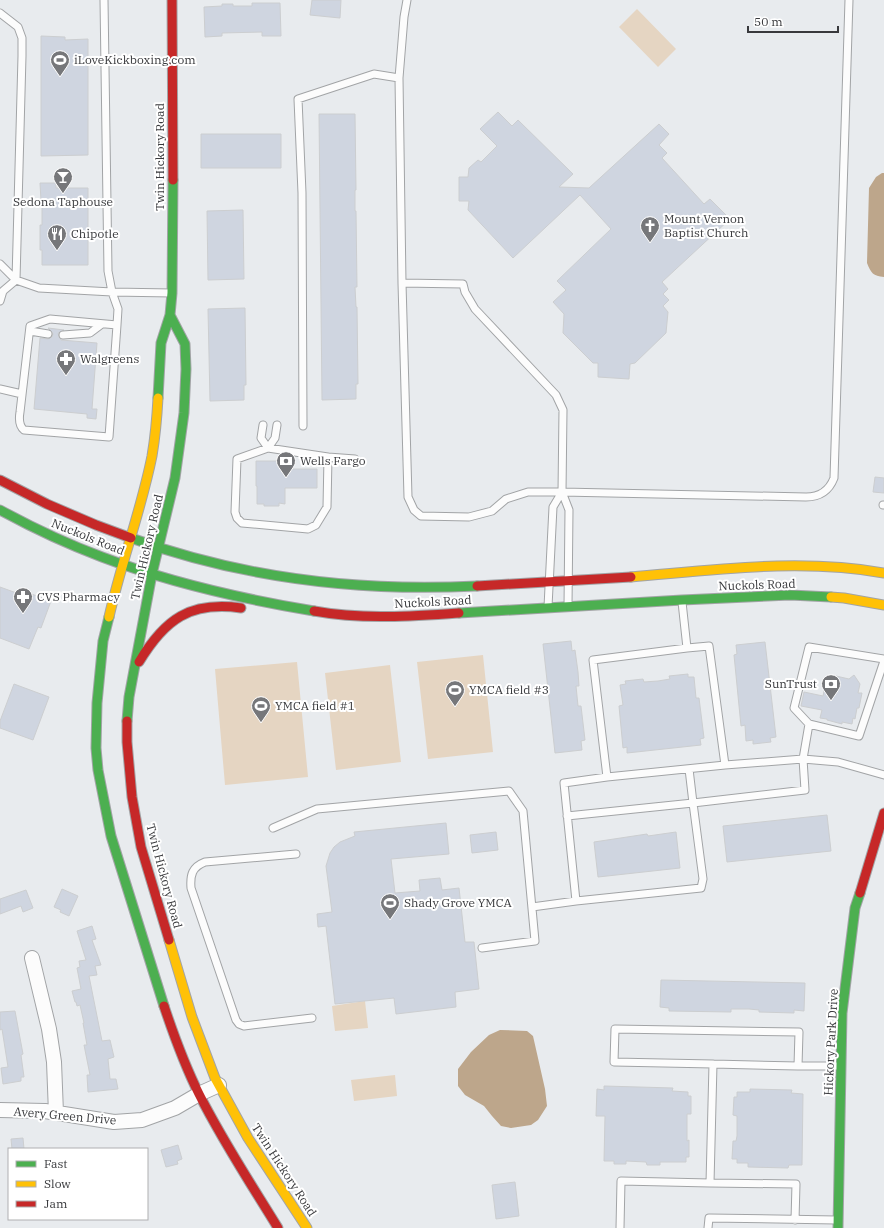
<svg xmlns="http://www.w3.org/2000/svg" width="884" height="1228" font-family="'IBM Plex Serif',serif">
	<rect width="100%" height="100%" fill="#e8ebee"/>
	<path fill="#e5d5c2" d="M637 9 676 49 658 67 619 27Z
		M483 655 493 752 428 759 417 662Z
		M297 662 308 777 225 785 215 669Z
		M390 665 401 762 336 770 325 673Z
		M365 1001 368 1028 335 1031 332 1006Z
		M395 1075 397 1096 354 1101 351 1080Z"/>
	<path fill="#bda68b" d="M882 173H884V277C873 276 871 273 867 263L869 188 876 177Z
		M500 1030 527 1031 533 1036 545 1089 547 1106 538 1120 531 1125 511 1128 501 1126 492 1116 484 1106 465 1095 458 1086V1069L471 1052 489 1035Z"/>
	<path fill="#cfd5e0" stroke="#ccced0" d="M312 0H341L340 18 310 15Z
		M252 3H280L281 36H262V32L222 33V36L205 37 204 7 222 6V4H233V6H252Z
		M41 36 65 37V40L88 39V155L41 156Z
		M498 112 512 126 518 120 573 174 559 187 589 188 659 124 669 134 659 145 667 153 662 158 704 204 710 199 730 219 662 282 668 289 663 294 669 300 663 306 668 312 666 333 635 363 630 364 629 379 598 377V363H593L563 333 564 314 553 302 566 290 557 281 611 229 580 195 513 258 468 210 469 201H459V177H468L469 168 478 160 481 162 497 146 480 129Z
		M319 114H355L356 190H355V211H356L357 287H355L356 307H357L358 384H356V399L322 400Z
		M201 134H281V168H201Z
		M40 183H56V188H88V265H42V250H40V225H42V201H41Z
		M243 210 244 279 208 280 207 211Z
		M245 308 246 385H244V400L210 401 208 309Z
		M48 328 64 330 58 333 59 337 61 340 97 343 92 409H97L96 419 87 418V414L34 409 40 338 48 339 52 337 53 334 52 332Z
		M256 461H285V469H317V488H285V504L279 503V506H264V504H257V486H256Z
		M875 477 884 478V493L873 492Z
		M0 587 22 595 23 591 51 601 41 628 38 627 29 649 0 638Z
		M571 641 572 651 575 650 578 672 579 686H576L578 706H581L585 740 581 741 582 750 555 753 543 644Z
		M765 642 776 737 770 738 771 742 753 744V740L746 741 745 725 741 726 734 655 737 654 736 645Z
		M688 674V677H694L696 698H699L704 738 700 739 701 745 627 753V747L623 748 619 706 623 705 620 685 626 684 625 681 643 679 644 682 658 681 670 679 669 676Z
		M854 675 860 684 858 693H862L859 708H857L855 719 853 718 852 724 842 722V724L827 720V719L820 718 822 710 801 706 804 692 823 696 827 676 835 678 836 676 849 679Z
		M14 684 49 697 33 740 0 728V721Z
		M827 815 831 851 727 862 723 826Z
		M446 823 449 854 391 859 395 893 420 891 419 880 440 878 442 890 459 888 465 942H474L479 989 455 992 456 1007 396 1014 394 998 335 1004 326 926 318 927 317 914 332 912 326 866 330 853 334 847 340 842 355 836 354 832Z
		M496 832 498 850 472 853 470 835Z
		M676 832 680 868 598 877 594 842 647 834 648 836Z
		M62 889 78 896 69 916 60 912 61 910 54 907Z
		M26 890 33 908 23 912 21 906 0 914V899Z
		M92 926 96 939 92 940 101 965 95 966 97 975 89 976 102 1041 110 1040 114 1057 108 1059 110 1079H116L118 1089 88 1092 87 1075H90L84 1045H87L83 1023H84L80 1005 77 1006 76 1002H75L72 991 81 989 77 968 80 967 79 961 86 960 77 931Z
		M661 980 805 983 804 1011 794 1010V1013L759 1012V1010L749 1009H731V1012L669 1011V1008L660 1007Z
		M15 1011 23 1054 21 1055 24 1077H21V1081L3 1084 1 1068 8 1067 2 1029 0 1030V1012Z
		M604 1086 673 1088 672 1091 688 1092V1096H691V1114H687V1141L689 1140V1157H686V1162H660V1165H647L646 1162 626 1161V1164H614V1161H604L605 1116H596L597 1089 604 1090Z
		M750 1089 792 1090 791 1093 803 1094 802 1165H789L788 1168 748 1167V1163H737V1159H732L733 1141H736L737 1136V1116L733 1115 734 1097H737V1092H750Z
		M23 1138 24 1149H12L11 1139Z
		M178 1145 182 1159 177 1161 178 1164 166 1167 161 1150Z
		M515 1182 519 1216 496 1219 492 1185Z"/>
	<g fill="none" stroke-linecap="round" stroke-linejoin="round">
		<g stroke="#a2a4a6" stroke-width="9">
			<path id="lane" d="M0 13 18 27 22 38V56L16 280 3 291 0 301
				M399 78 404 17 407 0
				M0 264 16 280 39 288 112 292 108 271 104 0
				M402 283 408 497 414 510 421 516 469 517 492 511 506 499 528 492H562L806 497C820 497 829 491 834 478L849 0
				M117 325 50 319 30 326 20 412C19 418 19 426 24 430L109 437 117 325 118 309 112 292 172 293
				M30 331 48 334
				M63 335 90 333 102 324
				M0 389 22 394
				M263 425 261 438 268 448
				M303 426 302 193 298 99 374 74 399 78 402 283 463 284 465 292 475 309 556 395 563 410 562 492 569 510 568 606
				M268 448 275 438 277 425
				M328 457 268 448 237 459 235 512 237 518 242 523 308 529 316 525 327 507 328 457 355 459
				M883 505H884
				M548 607 553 507 562 492
				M687 648 709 646 725 765 803 759 809 724 859 736 884 661
				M809 724 794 708 809 647 884 659
				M607 777 725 765
				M567 816 693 803 689 769
				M273 828 317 809 509 791 523 811 535 941 482 948
				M296 854 205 862C192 867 190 875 191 888L236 1020 239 1024 244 1026 312 1018
				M576 901 701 888 703 879 693 803 805 790 803 759 838 762 884 775
				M532 907 576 901 564 783 607 777 593 660 687 648 682 602
				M713 1064 798 1066
				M710 1183 796 1184 795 1220
				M620 1228 621 1181 710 1183 713 1064 614 1062 615 1029 799 1032 798 1066H840
				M708 1228 709 1218 836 1220"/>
		</g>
		<g stroke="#a2a4a6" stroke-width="16">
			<path id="street" d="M32 958 49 1029 54 1062 56 1113
				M0 1110 45 1111 114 1122 142 1120 175 1108 199 1094 219 1085"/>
		</g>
		<g stroke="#a2a4a6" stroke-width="11">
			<path id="fast" d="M158 398 161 343 170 315 172 293 173 180
				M0 510C33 528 67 544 102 557 171 583 242 599 314 611
				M131 538C242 578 360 592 477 586
				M459 613 682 600 790 595 831 597
				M109 617 103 641 97 703 96 748 98 770 111 836 164 1006
				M127 721 129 697 152 574 175 478 184 413 186 369 185 344 170 315
				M838 1228 842 1013 855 908 860 893"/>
		</g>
		<g stroke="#a2a4a6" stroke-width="11">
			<path id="slow" d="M631 577C715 570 800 558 884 573
				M831 597 844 598 884 605
				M109 617C121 563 141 511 152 456 155 438 157 417 158 398
				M169 940 192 1017 215 1078 248 1138 307 1228"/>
		</g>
		<g stroke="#a2a4a6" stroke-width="11">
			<path id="jam" d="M172 0 173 180
				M0 480 47 504 96 525 131 538
				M477 586 631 577
				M314 611C363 620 411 616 459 613
				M139 662C165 619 190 601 241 608
				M127 721V742L132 797 141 847 169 940
				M860 893 884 813
				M164 1006C174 1036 185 1066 199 1094 222 1140 251 1184 278 1228"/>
		</g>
		<use href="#lane" stroke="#fcfcfc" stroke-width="7"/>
		<use href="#street" stroke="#fcfcfc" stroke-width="14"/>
		<use href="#fast" stroke="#4caf50" stroke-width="9"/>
		<use href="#slow" stroke="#ffc107" stroke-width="9"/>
		<use href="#jam" stroke="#c62828" stroke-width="9"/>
	</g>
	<defs>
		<g id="stadium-pin" transform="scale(1)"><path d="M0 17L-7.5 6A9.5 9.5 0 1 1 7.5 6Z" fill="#76777a" stroke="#fff"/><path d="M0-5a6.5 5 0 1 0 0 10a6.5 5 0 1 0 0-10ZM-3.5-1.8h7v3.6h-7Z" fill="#fff"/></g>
		<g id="bar-pin" transform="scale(1)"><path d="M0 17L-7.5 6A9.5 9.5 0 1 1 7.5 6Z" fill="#76777a" stroke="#fff"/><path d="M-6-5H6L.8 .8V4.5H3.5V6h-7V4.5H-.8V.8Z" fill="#fff"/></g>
		<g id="church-pin" transform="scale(1)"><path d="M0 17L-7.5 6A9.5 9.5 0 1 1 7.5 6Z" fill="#76777a" stroke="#fff"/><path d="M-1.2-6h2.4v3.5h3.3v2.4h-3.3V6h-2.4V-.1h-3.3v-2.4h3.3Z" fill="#fff"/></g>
		<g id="restaurant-pin" transform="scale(1)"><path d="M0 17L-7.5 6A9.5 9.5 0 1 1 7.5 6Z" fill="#76777a" stroke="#fff"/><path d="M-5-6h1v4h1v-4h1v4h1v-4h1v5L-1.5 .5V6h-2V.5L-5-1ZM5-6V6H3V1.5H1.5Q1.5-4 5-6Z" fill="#fff"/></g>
		<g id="pharmacy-pin" transform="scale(1)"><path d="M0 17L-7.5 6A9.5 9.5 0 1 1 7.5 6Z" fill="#76777a" stroke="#fff"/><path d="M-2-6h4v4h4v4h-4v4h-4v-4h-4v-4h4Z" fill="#fff"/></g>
		<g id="bank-pin" transform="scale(1)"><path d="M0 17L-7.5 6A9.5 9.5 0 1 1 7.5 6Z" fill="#76777a" stroke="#fff"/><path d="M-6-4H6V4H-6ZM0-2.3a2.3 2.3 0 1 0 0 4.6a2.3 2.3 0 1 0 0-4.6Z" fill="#fff"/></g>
	</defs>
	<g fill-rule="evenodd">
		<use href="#stadium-pin" x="60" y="60"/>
		<use href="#bar-pin" x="63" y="177"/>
		<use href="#church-pin" x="650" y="226"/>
		<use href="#restaurant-pin" x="57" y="234"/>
		<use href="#pharmacy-pin" x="66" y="359"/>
		<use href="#bank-pin" x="286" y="461"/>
		<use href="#pharmacy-pin" x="23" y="597"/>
		<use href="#bank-pin" x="831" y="684"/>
		<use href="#stadium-pin" x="455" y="690"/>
		<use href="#stadium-pin" x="261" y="706"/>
		<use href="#stadium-pin" x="390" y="903"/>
	</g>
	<g text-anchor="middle" stroke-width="4" stroke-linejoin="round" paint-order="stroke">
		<g font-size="12" fill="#38393c" stroke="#fff" text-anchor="start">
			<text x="74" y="64">iLoveKickboxing.com</text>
			<text x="63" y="206" text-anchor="middle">Sedona Taphouse</text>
			<text x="664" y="223">Mount Vernon<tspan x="664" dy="14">Baptist Church</tspan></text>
			<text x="71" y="238">Chipotle</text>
			<text x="80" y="363">Walgreens</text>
			<text x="300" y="465">Wells Fargo</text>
			<text x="37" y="601">CVS Pharmacy</text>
			<text x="817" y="688" text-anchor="end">SunTrust</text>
			<text x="469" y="694">YMCA field #3</text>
			<text x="275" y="710">YMCA field #1</text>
			<text x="404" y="907">Shady Grove YMCA</text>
		</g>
		<g font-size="12" fill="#38393c" stroke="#fff">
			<text transform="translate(160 157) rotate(-90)" y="4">Twin Hickory Road</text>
			<text transform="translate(88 537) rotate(22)" y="4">Nuckols Road</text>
			<text transform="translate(147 547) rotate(-77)" y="4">Twin Hickory Road</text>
			<text transform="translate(757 585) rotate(-2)" y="4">Nuckols Road</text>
			<text transform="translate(433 602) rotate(-3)" y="4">Nuckols Road</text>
			<text transform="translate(164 876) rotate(75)" y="4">Twin Hickory Road</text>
			<text transform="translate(831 1042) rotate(-87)" y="4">Hickory Park Drive</text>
			<text transform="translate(65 1116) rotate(5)" y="4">Avery Green Drive</text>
			<text transform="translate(284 1170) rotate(57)" y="4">Twin Hickory Road</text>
		</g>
	</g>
	<rect x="8" y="1148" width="140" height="72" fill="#ffffff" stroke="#afb0b1"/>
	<rect x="16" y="1161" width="20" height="6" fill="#4caf50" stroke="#afb0b1"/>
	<text x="44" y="1168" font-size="12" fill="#38393c">Fast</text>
	<rect x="16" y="1181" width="20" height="6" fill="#ffc107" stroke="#afb0b1"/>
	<text x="44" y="1188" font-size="12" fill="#38393c">Slow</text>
	<rect x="16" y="1201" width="20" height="6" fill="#c62828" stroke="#afb0b1"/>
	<text x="44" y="1208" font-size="12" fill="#38393c">Jam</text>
	<path d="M748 26v6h90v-6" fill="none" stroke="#38393c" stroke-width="2"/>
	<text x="754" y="26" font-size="12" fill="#38393c" stroke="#ffffff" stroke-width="3" paint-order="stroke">50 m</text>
</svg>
